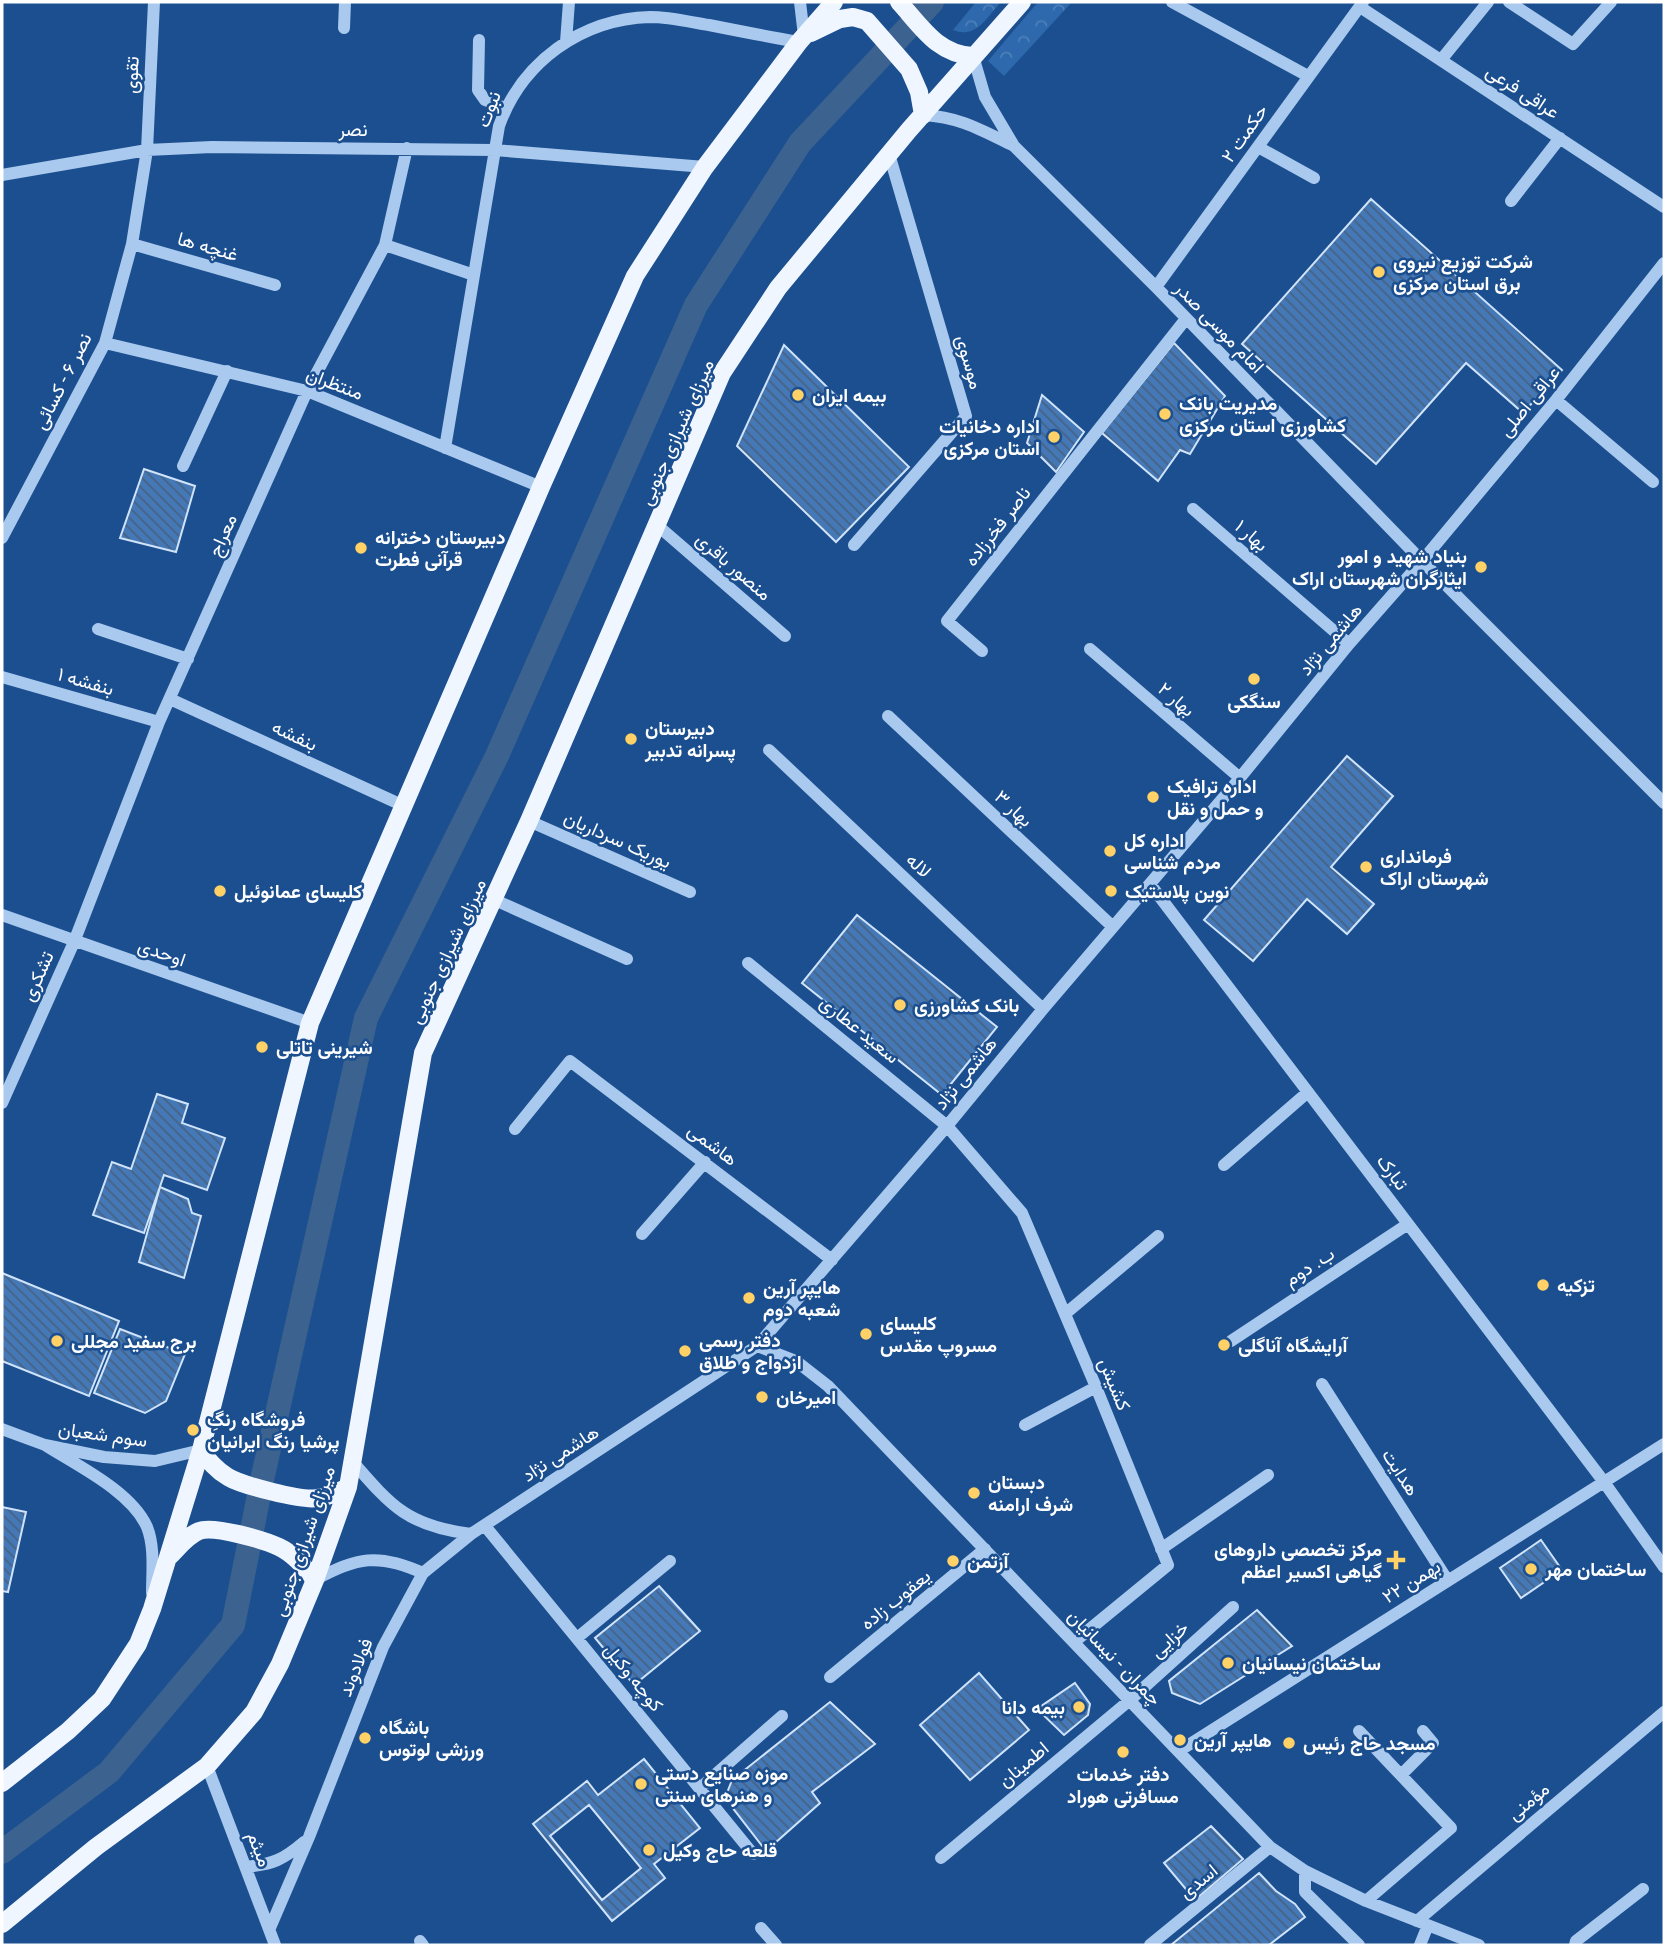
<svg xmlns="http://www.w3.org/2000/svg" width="1666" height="1947" font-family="Roboto,Vazirmatn,sans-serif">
	<defs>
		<pattern id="park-crowns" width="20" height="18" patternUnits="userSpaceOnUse" patternTransform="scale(1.75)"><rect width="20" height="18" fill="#2e69ad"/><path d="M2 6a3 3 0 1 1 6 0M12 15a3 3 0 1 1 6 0" fill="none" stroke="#4d80b9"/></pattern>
		<pattern id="building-back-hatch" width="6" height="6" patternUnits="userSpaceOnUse" patternTransform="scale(1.75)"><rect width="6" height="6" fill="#4478b7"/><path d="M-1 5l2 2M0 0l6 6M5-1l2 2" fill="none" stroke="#486282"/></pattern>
	</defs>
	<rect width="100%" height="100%" fill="#1b4f8f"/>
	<path fill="url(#park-crowns)" d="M976 2H1001C986 18 977 39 953 30Z
		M1038 2H1072L1004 76 988 61Z"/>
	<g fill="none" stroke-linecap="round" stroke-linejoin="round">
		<path stroke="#3c6290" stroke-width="24" d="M2 1852 109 1772 233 1625 262 1480 366 1018 496 758 696 305 800 143 932 2"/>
	</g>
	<path fill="url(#building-back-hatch)" stroke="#cfe3fa" stroke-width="2" fill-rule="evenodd" d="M1371 199 1562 370 1523 413 1466 363 1376 464 1242 344Z
		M1174 343 1225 396 1190 454 1180 450 1158 481 1102 433Z
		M784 345 909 467 836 542 737 446Z
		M1042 395 1084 432 1056 472 1027 443Z
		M144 469 195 486 176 552 120 538Z
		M1347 756 1393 796 1331 867 1374 904 1347 934 1307 899 1253 961 1204 920Z
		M857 915 997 1027 942 1095 802 983Z
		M157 1094 188 1104 182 1123 225 1138 207 1190 164 1175 144 1233 93 1215 112 1162 131 1169Z
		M160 1187 188 1199 192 1213 201 1216 184 1278 139 1262Z
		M2 1273 119 1321 89 1396 2 1361Z
		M120 1329 185 1354 166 1401 145 1413 94 1393Z
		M2 1507 26 1512 8 1592 2 1591Z
		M1541 1540 1562 1570 1521 1598 1500 1568Z
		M659 1586 700 1631 634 1685 595 1638Z
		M1257 1610 1292 1646 1200 1704 1172 1693 1169 1681Z
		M979 1673 1029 1730 970 1780 920 1725Z
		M1075 1683 1090 1704 1088 1715 1064 1735 1037 1709Z
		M830 1702 875 1744 812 1792 820 1803 766 1851 725 1798 732 1780Z
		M644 1759 700 1828 654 1864 665 1878 612 1921 533 1824 587 1781 598 1795ZM589 1805 641 1868 602 1900 550 1836Z
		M1211 1826 1243 1859 1195 1900 1164 1863Z
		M1259 1873 1276 1891 1295 1904 1305 1917 1269 1945H1171Z"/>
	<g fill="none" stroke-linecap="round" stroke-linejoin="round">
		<path stroke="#a9c9ee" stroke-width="12" d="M800 2 804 36
			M1172 2 1308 76
			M1509 2 1573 44 1611 2
			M1360 7 1664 207
			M344 28 345 2
			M479 40 478 90 485 100 505 108
			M566 42 569 2
			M973 56 985 97 1014 146 1156 287 1422 561 1664 803
			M1441 60 1488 2
			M923 115C960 117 981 130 1014 146
			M1258 147 1314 178
			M2 175 147 150 212 147 494 150 705 167
			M1511 201 1560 138
			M132 244 275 285
			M385 245 474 275
			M1156 287 1363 2
			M105 343 307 391 541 487
			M1556 400 1653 482
			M445 448 499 126C522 62 581 19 650 17 670 17 690 22 709 25 739 31 769 37 799 42
			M183 466 227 371
			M1193 509 1349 644
			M657 525 785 636
			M2 538 105 343 132 244 147 150 154 2
			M854 545 966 416 889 154
			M98 629 188 659
			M1090 649 1240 778
			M982 651 947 621 1185 320
			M2 677 159 722
			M170 699 404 806
			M888 716 1113 927
			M769 750 1043 1009
			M529 821 690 892
			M1150 884 1604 1482 1664 1567
			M495 900 627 959
			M2 915 310 1023
			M748 963 947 1126 1022 1213 1096 1387 1168 1565 1074 1642
			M2 1103 74 942 159 722 307 391 385 245 407 148
			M515 1129 570 1061 832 1260
			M1224 1165 1308 1092
			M642 1234 705 1162
			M1065 1314 1158 1236
			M1231 1341 1408 1224
			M757 1346 796 1361 828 1386 1270 1847 1305 1871 1366 1901 1479 1945
			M1322 1384 1448 1581
			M1025 1425 1096 1387
			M2 1429 45 1445 104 1457 155 1461 201 1450
			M45 1445C76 1465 131 1491 147 1527 155 1547 152 1572 152 1593
			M352 1461C392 1507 408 1526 471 1534
			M485 1526 753 1854
			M1161 1549 1268 1475
			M315 1580C356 1557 379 1553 423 1573
			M577 1638 670 1561
			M830 1677 985 1549
			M1359 1731 1451 1828 1366 1901
			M1179 1751 1664 1444
			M207 1766 275 1945
			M1401 1775 1433 1743 1423 1731
			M700 1788 782 1716
			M941 1858 1130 1700 1233 1607
			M246 1867C273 1864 283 1860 304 1842
			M1305 1871V1892L1359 1945
			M1417 1921 1664 1712
			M270 1928 309 1837 383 1647 423 1573 471 1534 757 1346 947 1126 1043 1009 1230 790 1349 644 1422 561 1556 400 1664 263
			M761 1928 776 1945
			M420 1941 423 1945
			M1150 1945 1270 1847
			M1420 1945 1428 1925
			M1575 1945 1576 1941 1643 1889"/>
		<path stroke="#f0f6ff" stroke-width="18" d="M899 2C921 26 938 55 973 56
			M811 33 840 19 853 17 867 21 909 69 919 92 923 115
			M201 1450C209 1461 216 1470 228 1477 241 1485 302 1501 317 1498 328 1497 338 1492 348 1487
			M170 1556C179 1547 187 1536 199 1531 213 1525 264 1540 279 1547 294 1554 305 1568 315 1580
			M2 1783 68 1731 102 1699 138 1644 152 1609 201 1450 310 1023 541 487 635 276 705 167 799 42 834 2
			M2 1924 96 1847 207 1766 254 1712 280 1664 315 1580 348 1487 423 1053 529 821 722 373 778 288 909 130 1022 2"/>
	</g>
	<g fill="#ffd166" stroke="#1b4f8f" stroke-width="2.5">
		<circle cx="1379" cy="272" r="7"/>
		<circle cx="798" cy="395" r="7"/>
		<circle cx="1165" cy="414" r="7"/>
		<circle cx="1054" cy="437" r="7"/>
		<circle cx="361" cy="548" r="7"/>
		<circle cx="1481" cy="567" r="7"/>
		<circle cx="1254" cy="679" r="7"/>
		<circle cx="631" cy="739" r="7"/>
		<circle cx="1153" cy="797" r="7"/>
		<circle cx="1110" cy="851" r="7"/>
		<circle cx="1366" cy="867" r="7"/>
		<circle cx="220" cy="891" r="7"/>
		<circle cx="1111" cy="891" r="7"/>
		<circle cx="900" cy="1005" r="7"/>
		<circle cx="262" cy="1047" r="7"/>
		<circle cx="1543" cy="1285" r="7"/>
		<circle cx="749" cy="1298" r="7"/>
		<circle cx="866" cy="1334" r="7"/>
		<circle cx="57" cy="1341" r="7"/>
		<circle cx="1224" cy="1345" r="7"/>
		<circle cx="685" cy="1351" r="7"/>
		<circle cx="762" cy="1397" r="7"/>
		<circle cx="193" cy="1430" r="7"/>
		<circle cx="974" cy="1493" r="7"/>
		<path d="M1392.5 1549.5h7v7h7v7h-7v7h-7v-7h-7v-7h7z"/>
		<circle cx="953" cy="1561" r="7"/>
		<circle cx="1531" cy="1569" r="7"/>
		<circle cx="1228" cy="1663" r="7"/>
		<circle cx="1079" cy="1707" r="7"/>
		<circle cx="365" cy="1738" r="7"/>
		<circle cx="1180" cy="1740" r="7"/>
		<circle cx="1289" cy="1743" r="7"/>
		<circle cx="1123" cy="1752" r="7"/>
		<circle cx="641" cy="1784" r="7"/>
		<circle cx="649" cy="1850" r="7"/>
	</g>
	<g text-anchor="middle" stroke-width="5" stroke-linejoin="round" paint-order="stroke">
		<g font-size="19" fill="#fff" stroke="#1b4f8f">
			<text transform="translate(131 75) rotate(-88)" y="7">تقوی</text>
			<text transform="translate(1523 91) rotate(33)" y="7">عراقی فرعی</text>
			<text transform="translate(488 109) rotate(-69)" y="7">نبوت</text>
			<text x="353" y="136">نصر</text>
			<text transform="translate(1244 133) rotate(-55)" y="7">حکمت ۲</text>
			<text transform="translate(208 246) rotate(16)" y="7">غنچه ها</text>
			<text transform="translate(1220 327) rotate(46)" y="7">امام موسی صدر</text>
			<text transform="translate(970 362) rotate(74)" y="7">موسوی</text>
			<text transform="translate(62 381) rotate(-63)" y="7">نصر ۶ - کسائی</text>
			<text transform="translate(335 383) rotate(21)" y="7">منتظران</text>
			<text transform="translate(1529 401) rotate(-51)" y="7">عراقی اصلی</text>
			<text transform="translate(676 432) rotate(-66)" y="7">میرزای شیرازی جنوبی</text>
			<text transform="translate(997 526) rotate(-52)" y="7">ناصر فخرزاده</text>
			<text transform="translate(222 535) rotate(-66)" y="7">معراج</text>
			<text transform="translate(1252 535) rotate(41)" y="7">بهار ۱</text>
			<text transform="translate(734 566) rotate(41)" y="7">منصور باقری</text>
			<text transform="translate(1330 639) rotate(-50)" y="7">هاشمی نژاد</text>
			<text transform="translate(86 681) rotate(16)" y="7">بنفشه ۱</text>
			<text transform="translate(1177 699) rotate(41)" y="7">بهار ۲</text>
			<text transform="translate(295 735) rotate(25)" y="7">بنفشه</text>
			<text transform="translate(1014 808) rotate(43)" y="7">بهار ۳</text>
			<text transform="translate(618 839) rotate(24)" y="7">یوریک سرداریان</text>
			<text transform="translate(919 865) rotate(43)" y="7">لاله</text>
			<text transform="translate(447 951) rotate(-65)" y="7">میرزای شیرازی جنوبی</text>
			<text transform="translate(162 952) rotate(19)" y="7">اوحدی</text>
			<text transform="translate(37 976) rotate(-66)" y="7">تشکری</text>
			<text transform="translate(860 1029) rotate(39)" y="7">سعید عطاری</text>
			<text transform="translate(965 1073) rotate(-51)" y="7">هاشمی نژاد</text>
			<text transform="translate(713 1144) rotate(37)" y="7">هاشمی</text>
			<text transform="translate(1393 1172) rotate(53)" y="7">تبارک</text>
			<text transform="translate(1309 1266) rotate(-33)" y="7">ب. دوم</text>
			<text transform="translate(1115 1384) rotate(68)" y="7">کشیش</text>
			<text transform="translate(103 1434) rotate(8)" y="7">سوم شعبان</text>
			<text transform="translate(560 1453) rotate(-33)" y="7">هاشمی نژاد</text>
			<text transform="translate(1401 1472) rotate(57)" y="7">هدایت</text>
			<text transform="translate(303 1541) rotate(-71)" y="7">میرزای شیرازی جنوبی</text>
			<text transform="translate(1411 1581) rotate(-32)" y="7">۲۲ بهمن</text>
			<text transform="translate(895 1599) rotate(-39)" y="7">یعقوب زاده</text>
			<text transform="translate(1169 1639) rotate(-42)" y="7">خزایی</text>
			<text transform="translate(1115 1657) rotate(46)" y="7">چمران - نیسانیان</text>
			<text transform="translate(355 1667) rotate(-68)" y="7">فولادوند</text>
			<text transform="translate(634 1677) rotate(51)" y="7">کوچه وکیل</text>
			<text transform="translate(1023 1764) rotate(-40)" y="7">اطمینان</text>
			<text transform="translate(1528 1801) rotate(-40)" y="7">مؤمنی</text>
			<text transform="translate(260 1849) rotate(69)" y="7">میثم</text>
			<text transform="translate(1198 1881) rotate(-39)" y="7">اسدی</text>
		</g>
		<g font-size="19" font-weight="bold" fill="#fff" stroke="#1b4f8f" text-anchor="start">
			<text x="1393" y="268">شرکت توزیع نیروی<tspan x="1393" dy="22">برق استان مرکزی</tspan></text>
			<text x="812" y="402">بیمه ایران</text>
			<text x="1179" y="410">مدیریت بانک<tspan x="1179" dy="22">کشاورزی استان مرکزی</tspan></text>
			<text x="1040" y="433" text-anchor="end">اداره دخانیات<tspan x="1040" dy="22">استان مرکزی</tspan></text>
			<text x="375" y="544">دبیرستان دخترانه<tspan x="375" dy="22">قرآنی فطرت</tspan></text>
			<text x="1467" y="563" text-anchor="end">بنیاد شهید و امور<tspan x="1467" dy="22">ایثارگران شهرستان اراک</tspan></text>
			<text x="1254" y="708" text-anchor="middle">سنگکی</text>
			<text x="645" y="735">دبیرستان<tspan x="645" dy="22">پسرانه تدبیر</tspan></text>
			<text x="1167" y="793">اداره ترافیک<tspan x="1167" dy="22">و حمل و نقل</tspan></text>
			<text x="1124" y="847">اداره کل<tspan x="1124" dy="22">مردم شناسی</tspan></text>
			<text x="1380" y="863">فرمانداری<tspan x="1380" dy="22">شهرستان اراک</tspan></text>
			<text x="234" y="898">کلیسای عمانوئیل</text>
			<text x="1125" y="898">نوین پلاستیک</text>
			<text x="914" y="1012">بانک کشاورزی</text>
			<text x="276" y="1054">شیرینی تاتلی</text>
			<text x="1557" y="1292">تزکیه</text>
			<text x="763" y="1294">هایپر آرین<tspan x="763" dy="22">شعبه دوم</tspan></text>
			<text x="880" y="1330">کلیسای<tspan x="880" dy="22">مسروپ مقدس</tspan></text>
			<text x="699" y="1347">دفتر رسمی<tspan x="699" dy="22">ازدواج و طلاق</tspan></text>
			<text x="71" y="1348">برج سفید مجللی</text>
			<text x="1238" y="1352">آرایشگاه آناگلی</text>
			<text x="776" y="1404">امیرخان</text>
			<text x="207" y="1426">فروشگاه رنگِ<tspan x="207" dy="22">پرشیا رنگ ایرانیان</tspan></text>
			<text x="988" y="1489">دبستان<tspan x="988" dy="22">شرف ارامنه</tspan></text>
			<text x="1382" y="1556" text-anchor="end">مرکز تخصصی داروهای<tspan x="1382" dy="22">گیاهی اکسیر اعظم</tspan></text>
			<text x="967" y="1568">آرتمن</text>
			<text x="1545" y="1576">ساختمان مهر</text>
			<text x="1242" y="1670">ساختمان نیسانیان</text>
			<text x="1065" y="1714" text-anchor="end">بیمه دانا</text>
			<text x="379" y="1734">باشگاه<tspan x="379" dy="22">ورزشی لوتوس</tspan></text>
			<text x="1194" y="1747">هایپر آرین</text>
			<text x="1303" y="1750">مسجد حاج رئیس</text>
			<text x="655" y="1780">موزه صنایع دستی<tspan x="655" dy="22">و هنرهای سنتی</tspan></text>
			<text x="1123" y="1781" text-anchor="middle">دفتر خدمات<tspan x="1123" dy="22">مسافرتی هوراد</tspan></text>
			<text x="663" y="1857">قلعه حاج وکیل</text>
		</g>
	</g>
	<rect width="1666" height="1947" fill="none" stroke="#ffffff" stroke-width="7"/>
</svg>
